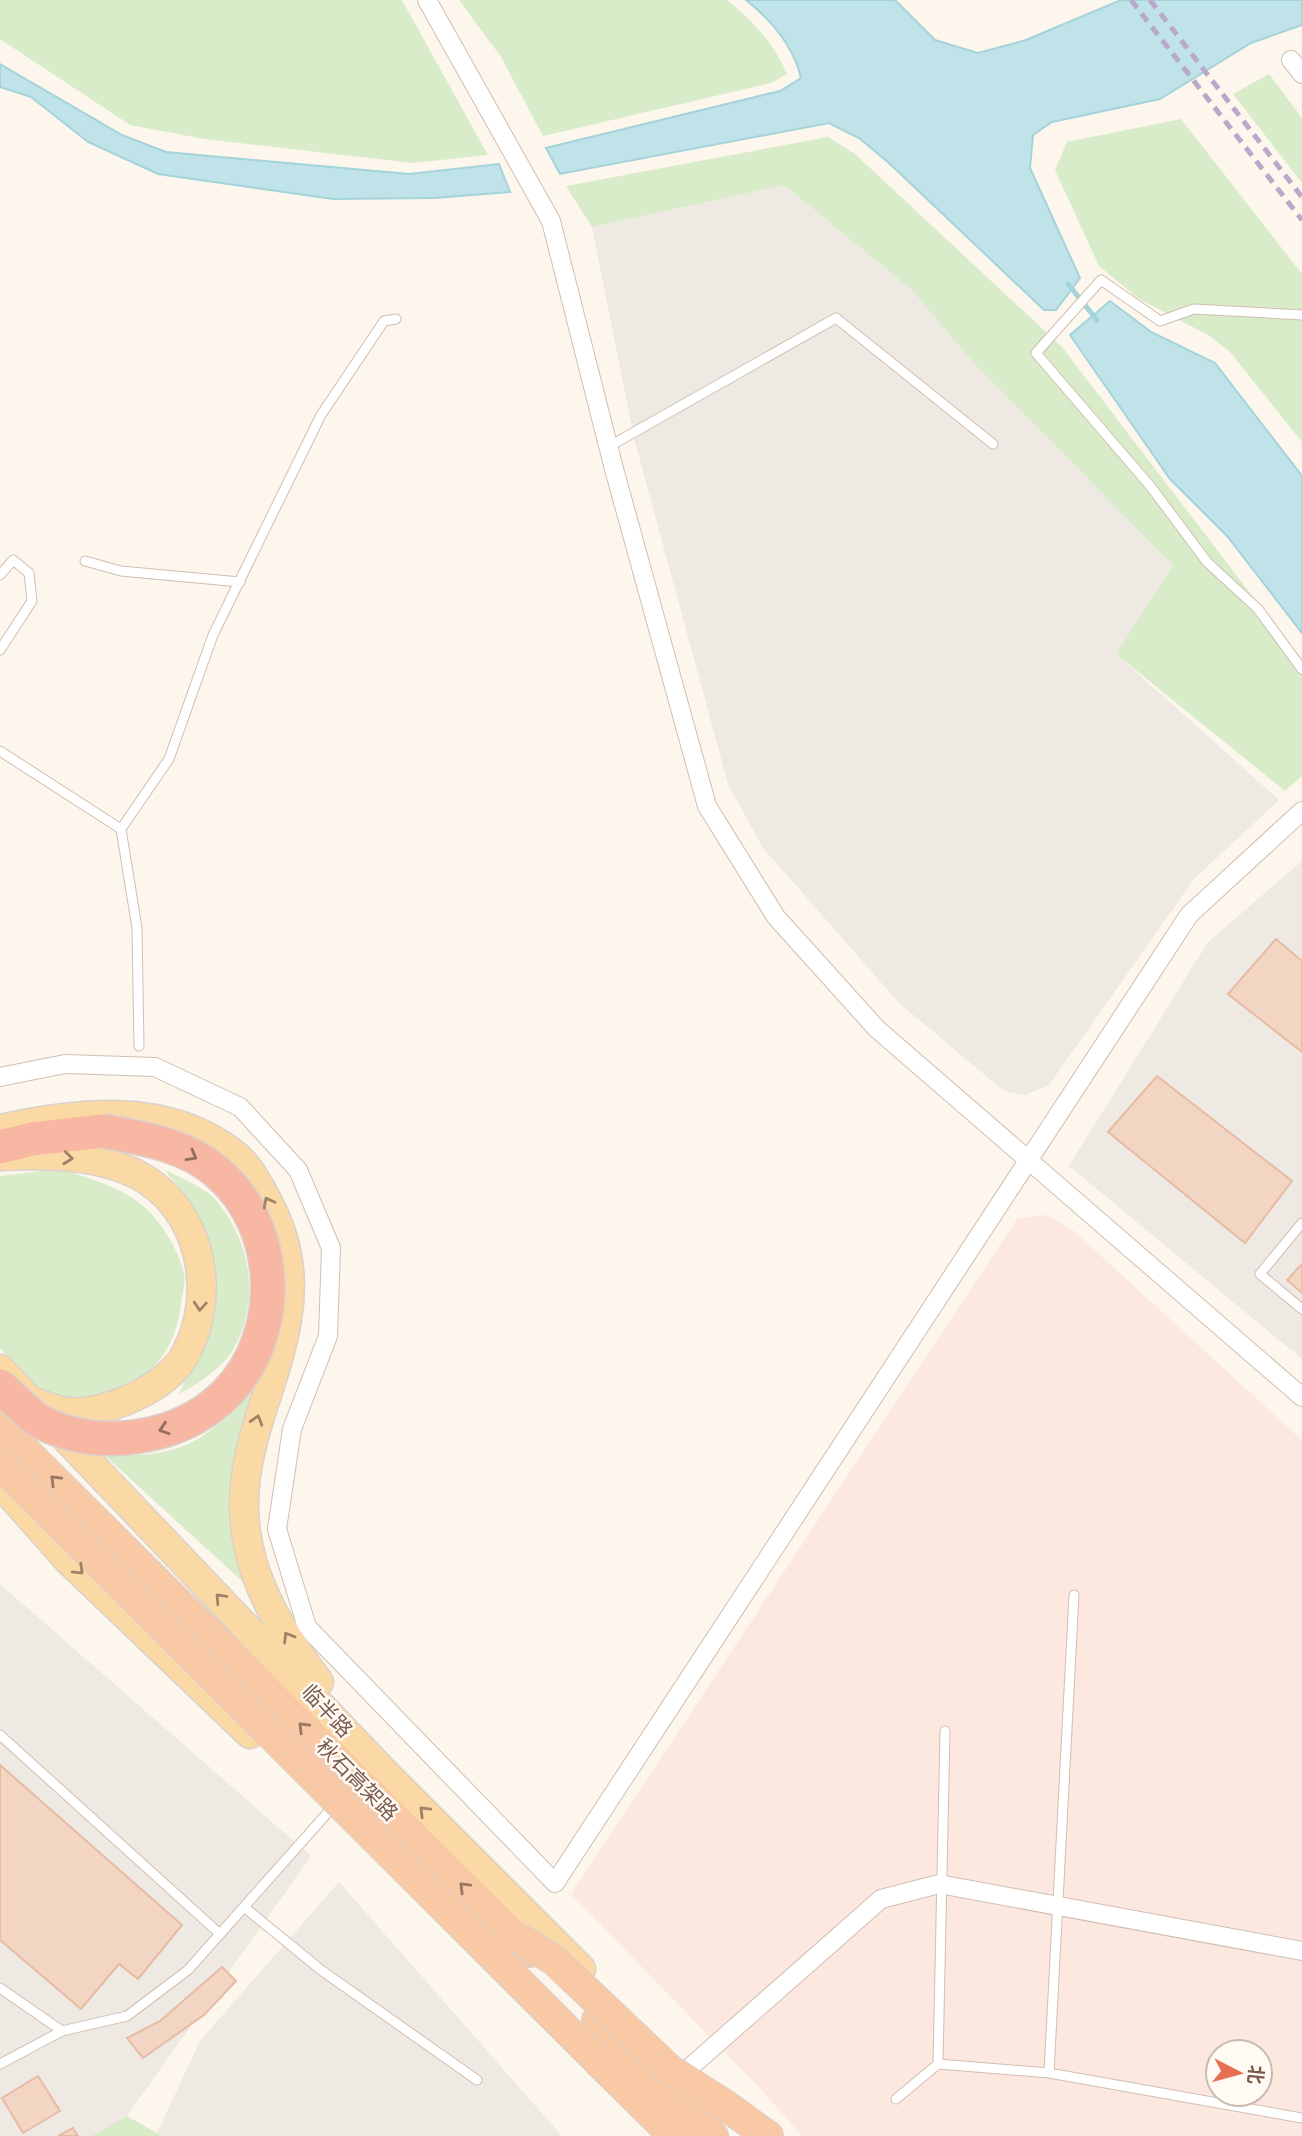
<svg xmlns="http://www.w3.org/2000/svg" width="1302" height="2136" font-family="Ubuntu,'Noto Sans SC',sans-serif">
	<rect width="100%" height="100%" fill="#fdf6ec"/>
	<path fill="#fde8e0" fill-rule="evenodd" d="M1047 1215 1074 1231 1302 1440V2136H802L763 2092 571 1894 1017 1219ZM1218 2052H1260V2094H1218Z"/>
	<path fill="#efe9e4" d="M784 185 913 291 1173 565 1116 654 1279 800 1194 879 1049 1085 1025 1095 1004 1091 899 1003 763 848 728 784 635 442 592 227Z
		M1302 861V1359L1069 1166 1208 942Z
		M0 1584 311 1856 127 2116 91 2136H0Z
		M339 1882 562 2136H162L157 2133 200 2041Z"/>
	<path fill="#d8ecc9" d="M0 0H402L488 155 413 163 204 139 130 125 0 39Z
		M459 0H727C753 21 774 43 787 74L771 83 543 136 501 57Z
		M1269 74 1302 118V183L1233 94Z
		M1181 119 1302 274V442L1230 352 1210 336 1139 299 1099 266 1055 170 1067 142Z
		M828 137 855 154 1062 347 1302 661V776L1285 791 1116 654 1173 565 972 361 913 291 784 185 592 227 566 186Z
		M59 1169C86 1177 121 1187 142 1205 161 1221 178 1249 184 1273 186 1282 182 1295 181 1305 174 1371 113 1417 47 1392 34 1387 11 1359 0 1348V1176Z
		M164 1169C179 1178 203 1186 215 1199 251 1240 261 1301 233 1350 221 1369 199 1383 179 1394 205 1341 230 1267 197 1212 188 1197 175 1183 164 1169Z
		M257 1381 230 1485 234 1548 243 1582 102 1453C182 1461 209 1441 257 1381Z
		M127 2116 162 2136H91Z"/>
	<path fill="#bfe3e8" stroke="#a5d3da" stroke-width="2" d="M746 0H895L935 40 978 53 1026 40 1121 0H1302V25L1251 43 1160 99 1052 122 1033 135 1030 168 1080 278 1056 310H1044L889 163 859 138 829 123 560 174 546 148 780 91 801 78C794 47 771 20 746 0Z
		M0 64 122 135 166 152 409 174 499 164 510 192 434 198 333 199 158 174 88 142 31 97 0 87Z
		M1110 301 1151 332 1215 363 1302 476V633L1227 536 1170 479 1070 335Z"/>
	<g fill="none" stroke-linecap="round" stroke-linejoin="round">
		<path stroke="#a5d3da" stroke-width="5" d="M1068 284 1097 320"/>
	</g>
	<path fill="#f3d5c3" stroke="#e6bba3" stroke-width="2" d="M1276 939 1302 961V1052L1228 994Z
		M1157 1076 1292 1181 1245 1243 1108 1132Z
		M1302 1264V1293L1287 1280Z
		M0 1765 182 1925 138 1979 119 1964 81 2009 0 1940Z
		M222 1967 236 1981 204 2015 143 2058 127 2038 160 2021Z
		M38 2076 60 2111 23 2133 2 2098Z
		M73 2128 78 2136H58Z"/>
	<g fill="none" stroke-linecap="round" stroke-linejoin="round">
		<g stroke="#d1beb0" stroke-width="11">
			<path id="service" d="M1302 315 1194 309 1160 321 1101 280 1036 353 1151 487 1207 562 1258 609 1302 669
				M608 447 836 318 993 444
				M85 561 121 571 240 582
				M0 575 13 560 29 573 32 601 0 650
				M0 751 121 829
				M139 1046 137 928 121 829 169 759 213 635 321 415 384 321 396 319
				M1302 1223 1260 1274 1302 1309
				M1074 1595 1049 2073 1302 2118
				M0 1735 220 1934
				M244 1907 321 1970 477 2080
				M0 1988 62 2031
				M0 2064 62 2031 127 2016 188 1970 330 1810
				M938 2064 1049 2073
				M896 2099 938 2064 945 1731"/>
		</g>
		<g stroke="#d1beb0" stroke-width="20">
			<path id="minor" d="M427 0 551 221 614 469 707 806 776 917 877 1029 1302 1397
				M1291 60 1302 74
				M0 1077 65 1064 155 1067 240 1107 298 1170 331 1248 328 1336 292 1429 277 1529 307 1627 555 1883 1189 915 1302 811
				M687 2070 881 1899 939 1884 1302 1951"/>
		</g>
		<g stroke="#dad1cd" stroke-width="31">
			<path id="primary" d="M0 1129C78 1112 167 1101 234 1154 249 1165 259 1186 268 1202 288 1240 294 1276 287 1319 277 1383 244 1438 244 1505 244 1573 279 1629 319 1682
				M0 1156C44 1154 96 1154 136 1174 202 1207 218 1294 185 1355 168 1387 106 1415 70 1412 59 1412 46 1406 34 1402
				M0 1369 384 1772 581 1969
				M0 1483 68 1560 250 1734"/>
		</g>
		<g stroke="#dad1cd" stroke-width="32">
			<path id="trunk" d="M0 1426 530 1952
				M597 2020 713 2136
				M600 2063 674 2136
				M725 2105 768 2136"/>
		</g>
		<g stroke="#dad1cd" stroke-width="36">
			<path id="motorway" d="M0 1147 32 1139 103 1131"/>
		</g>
		<use href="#service" stroke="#fff" stroke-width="9"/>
		<use href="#minor" stroke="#fff" stroke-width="18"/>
		<use href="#primary" stroke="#fbd9a5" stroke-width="28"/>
		<use href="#trunk" stroke="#f9c8a4" stroke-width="30"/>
		<use href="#motorway" stroke="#f7b7a3" stroke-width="33"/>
		<path stroke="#b9a8c9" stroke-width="5" stroke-dasharray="10 7" stroke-linecap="butt" d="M1131 0 1302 220
			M1150 0 1302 197"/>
		<g stroke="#dad1cd" stroke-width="32" stroke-linecap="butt">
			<path id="trunk-bridge" d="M0 1464 600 2063
				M513 1935 554 1960 670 2070 725 2105"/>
		</g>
		<g stroke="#dad1cd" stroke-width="36" stroke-linecap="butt">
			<path id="motorway-bridge" d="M0 1386C14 1399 32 1419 49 1426 100 1448 168 1440 212 1406 285 1351 286 1230 217 1172 186 1145 142 1138 103 1131"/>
		</g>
		<use href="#trunk-bridge" stroke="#f9c8a4" stroke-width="30"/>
		<use href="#motorway-bridge" stroke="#f7b7a3" stroke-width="33"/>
	</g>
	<defs><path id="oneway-chevron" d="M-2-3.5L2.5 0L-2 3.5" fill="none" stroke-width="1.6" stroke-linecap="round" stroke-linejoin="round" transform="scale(1.75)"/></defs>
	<g stroke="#936e5e">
		<use href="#oneway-chevron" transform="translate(192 1156) rotate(29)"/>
		<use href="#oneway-chevron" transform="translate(164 1429) rotate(162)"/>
	</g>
	<g stroke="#a18267">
		<use href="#oneway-chevron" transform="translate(68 1158) rotate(6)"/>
		<use href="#oneway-chevron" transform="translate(268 1202) rotate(-118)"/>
		<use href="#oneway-chevron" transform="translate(200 1306) rotate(94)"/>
		<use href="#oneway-chevron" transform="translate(257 1420) rotate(-73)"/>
		<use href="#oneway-chevron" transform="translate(79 1570) rotate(44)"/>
		<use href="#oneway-chevron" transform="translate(220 1598) rotate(-133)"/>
		<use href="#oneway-chevron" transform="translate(288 1637) rotate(-121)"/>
		<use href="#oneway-chevron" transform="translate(424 1811) rotate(-135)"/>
	</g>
	<g stroke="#9a7763">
		<use href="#oneway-chevron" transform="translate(55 1480) rotate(-135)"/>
		<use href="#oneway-chevron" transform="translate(303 1727) rotate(-135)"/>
		<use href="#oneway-chevron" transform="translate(464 1887) rotate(-135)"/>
	</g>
	<g text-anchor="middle" stroke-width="5" stroke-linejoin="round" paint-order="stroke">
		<g font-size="21" fill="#7a5c4d" stroke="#fffaf3">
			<text transform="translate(327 1711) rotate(47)" y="7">临半路</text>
			<text transform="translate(357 1780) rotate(45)" y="7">秋石高架路</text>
		</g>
	</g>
	<g transform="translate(1239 2073) rotate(96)"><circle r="33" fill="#fffaf3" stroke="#cabbb1" stroke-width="2"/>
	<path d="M0-5L12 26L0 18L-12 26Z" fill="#e76f51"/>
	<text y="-10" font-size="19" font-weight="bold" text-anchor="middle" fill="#7a5c4d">北</text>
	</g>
</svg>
